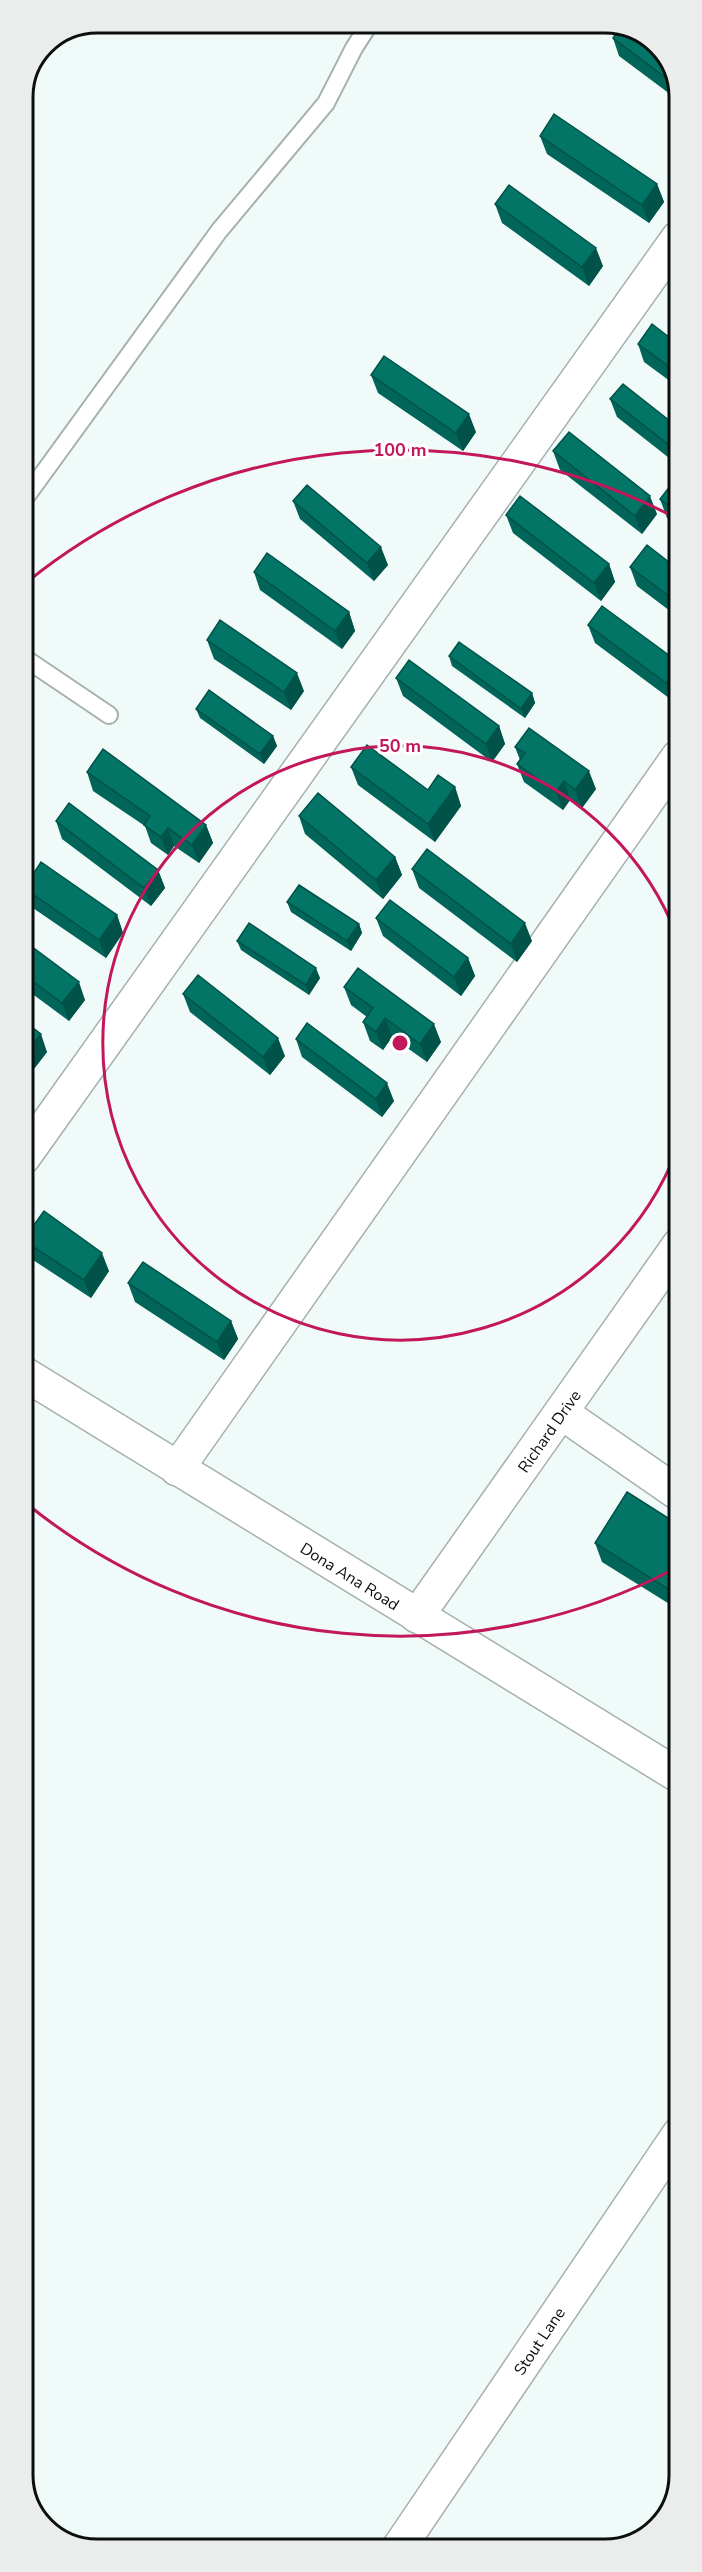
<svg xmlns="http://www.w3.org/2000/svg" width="702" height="2572" font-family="'Nunito Sans',sans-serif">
	<rect width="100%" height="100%" fill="#f0faf8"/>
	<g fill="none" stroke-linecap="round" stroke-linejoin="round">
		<g stroke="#a6b0ad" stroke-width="20">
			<path id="lane" d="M23 501 219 231 326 103 354 48 370 23
				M23 657 109 715"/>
		</g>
		<g stroke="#a6b0ad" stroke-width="36">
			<path id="street" d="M23 1158 678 238
				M562 1413 679 1494
				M177 1469 678 757
				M417 1616 679 1245
				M398 2549 679 2134"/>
		</g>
		<g stroke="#a6b0ad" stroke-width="36">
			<path id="secondary" d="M23 1373 679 1776"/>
		</g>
		<use href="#lane" stroke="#fff" stroke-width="16"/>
		<use href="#street" stroke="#fff" stroke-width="33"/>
		<use href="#secondary" stroke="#fff" stroke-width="33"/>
	</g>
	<path fill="#026559" d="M613 38 678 82V100L619 56Z
		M540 136 657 184 664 202 649 223 547 154Z
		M495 204 603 266 589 286 502 223Z
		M638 344H678V387L644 362Z
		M371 375 476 432 463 451 378 393Z
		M610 399 670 421 678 420V465L617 417Z
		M553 451 657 514 642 534 560 470Z
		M678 484V526L667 518 660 499Z
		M293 501 388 565 374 581 300 519Z
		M506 515 609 564 615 582 601 601 513 533Z
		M630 567 678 569V617L637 586Z
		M254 572 349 612 355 631 342 649 260 590Z
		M588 625 678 662V694L673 701 595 643Z
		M207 640 304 691 291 710 214 659Z
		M449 656 532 693 535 703 525 718 452 666Z
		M396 678 499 726 505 744 492 762 403 696Z
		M196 709 273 736 277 746 264 764 200 718Z
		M515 747 596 789 582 808 570 800 563 810 524 782 517 764 520 760Z
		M351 767 428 790 455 787 461 806 435 842 358 785Z
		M87 772 206 825 213 843 199 863 174 846 168 855 151 843 145 826 93 791Z
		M299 816 395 857 402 875 383 899 305 834Z
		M56 821 158 870 165 888 151 906 62 839Z
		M412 869 532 941 517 962 419 888Z
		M24 888 117 915 123 933 106 958 30 906Z
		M287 902 359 924 362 933 351 951 291 912Z
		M376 918 468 958 475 976 461 996 383 936Z
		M23 940 85 1000 69 1021 23 987Z
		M237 941 320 978 309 995 241 950Z
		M344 987 441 1042 427 1062 392 1037 383 1050 370 1041 363 1022 367 1017 351 1005Z
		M183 994 285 1056 270 1075 190 1012Z
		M23 1020 47 1052 30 1074 23 1068Z
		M296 1039 394 1101 382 1117 302 1057Z
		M23 1240 109 1271 91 1298 30 1258Z
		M128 1283 231 1321 238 1339 224 1360 135 1302Z
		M679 1525V1610L602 1562 595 1543Z
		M679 2439 680 2474 676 2471 669 2453Z"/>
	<path fill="#015248" d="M657 184 664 202 649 223 642 205Z
		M596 248 603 266 589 286 582 267Z
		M469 414 476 432 463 451 456 433Z
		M650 496 657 514 642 534 635 516Z
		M381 547 388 565 374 581 367 563Z
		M609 564 615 582 601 601 594 583Z
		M349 612 355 631 342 649 335 631Z
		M678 667V694L673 701 666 683Z
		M297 673 304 691 291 710 284 692Z
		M532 693 535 703 525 718 521 709Z
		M499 726 505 744 492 762 486 744Z
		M273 736 277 746 264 764 260 754Z
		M589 771 596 789 582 808 575 790Z
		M564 781 570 800 563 810 556 792Z
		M455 787 461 806 435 842 428 824Z
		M206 825 213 843 199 863 192 845Z
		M168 828 174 846 168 855 161 837Z
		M395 857 402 875 383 899 376 880Z
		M158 870 165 888 151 906 144 888Z
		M117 915 123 933 106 958 99 940Z
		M525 923 532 941 517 962 511 944Z
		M359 924 362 933 351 951 347 941Z
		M468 958 475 976 461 996 454 977Z
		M316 968 320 978 309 995 306 985Z
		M79 982 85 1000 69 1021 62 1003Z
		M385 1018 392 1037 383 1050 376 1032Z
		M434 1024 441 1042 427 1062 420 1044Z
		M41 1034 47 1052 30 1074 23 1056Z
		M278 1038 285 1056 270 1075 263 1057Z
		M387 1083 394 1101 382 1117 376 1099Z
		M102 1253 109 1271 91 1298 84 1280Z
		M231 1321 238 1339 224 1360 217 1342Z"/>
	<path fill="#027567" stroke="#015248" stroke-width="1.5" d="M621 26 655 41 678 82V87L613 38Z
		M554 114 657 184 642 205 540 136Z
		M509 185 596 248 582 267 495 204Z
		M652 324 678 344V373L638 344Z
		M384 356 469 414 456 433 371 375Z
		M623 384 670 421 675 417 678 420V452L610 399Z
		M569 432 650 496 635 516 553 451Z
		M674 481 678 484V513L660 499Z
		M307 485 381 547 367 563 293 501Z
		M520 496 609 564 594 583 506 515Z
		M647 545 678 569V603L630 567Z
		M267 553 349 612 335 631 254 572Z
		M602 606 678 662V667L666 683 588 625Z
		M220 620 297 673 284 692 207 640Z
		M459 642 532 693 521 709 449 656Z
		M409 660 499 726 486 744 396 678Z
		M209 690 273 736 260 754 196 709Z
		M529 728 589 771 575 790 564 781 556 792 517 764 525 753 515 747Z
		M367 745 428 790 438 775 455 787 428 824 351 767Z
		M103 749 206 825 192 845 168 828 161 837 144 825 150 816 87 772Z
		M318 793 395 857 376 880 299 816Z
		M69 803 158 870 144 888 56 821Z
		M427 849 525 923 511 944 412 869Z
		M41 862 117 915 99 940 24 888Z
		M299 885 359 924 347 941 287 902Z
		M390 900 468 958 454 977 376 918Z
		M249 923 316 968 306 985 237 941Z
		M23 940 79 982 62 1003 23 974Z
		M358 968 434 1024 420 1044 385 1018 376 1032 363 1022 373 1008 344 987Z
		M198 975 278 1038 263 1057 183 994Z
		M23 1020 41 1034 23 1056Z
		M307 1023 387 1083 376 1099 296 1039Z
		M44 1211 102 1253 84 1280 23 1240Z
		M143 1262 231 1321 217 1342 128 1283Z
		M627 1492 679 1525V1596L595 1543Z
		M679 2439V2460L669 2453Z"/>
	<g fill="none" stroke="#c2185b" stroke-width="3">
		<path d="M678 1147A297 297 0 1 1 678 939"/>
		<path d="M678 1567A593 593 0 0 1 27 1504M27 582A593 593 0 0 1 674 517"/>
	</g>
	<g text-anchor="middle" stroke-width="6" stroke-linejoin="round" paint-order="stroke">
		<g font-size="16" fill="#0b0f0e" stroke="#fff">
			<text transform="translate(549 1431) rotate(-55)" y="6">Richard Drive</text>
			<text transform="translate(350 1576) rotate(32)" y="6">Dona Ana Road</text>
			<text transform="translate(539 2341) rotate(-56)" y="6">Stout Lane</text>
		</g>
	</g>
	<path d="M0 0H702V2572H0ZM97 33H605A64 64 0 0 1 669 97V2475A64 64 0 0 1 605 2539H97A64 64 0 0 1 33 2475V97A64 64 0 0 1 97 33Z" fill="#ebecec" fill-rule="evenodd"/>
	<path fill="none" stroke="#0b0f0e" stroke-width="3" d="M97 33H605A64 64 0 0 1 669 97V2475A64 64 0 0 1 605 2539H97A64 64 0 0 1 33 2475V97A64 64 0 0 1 97 33Z"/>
	<circle cx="400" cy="1043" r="9" fill="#c2185b" stroke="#fff" stroke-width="3"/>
	<g font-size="18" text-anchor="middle" font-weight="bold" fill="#c2185b" stroke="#fff" stroke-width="6" stroke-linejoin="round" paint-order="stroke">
		<text x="400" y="456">100 m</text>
		<text x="400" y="752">50 m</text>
	</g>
</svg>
